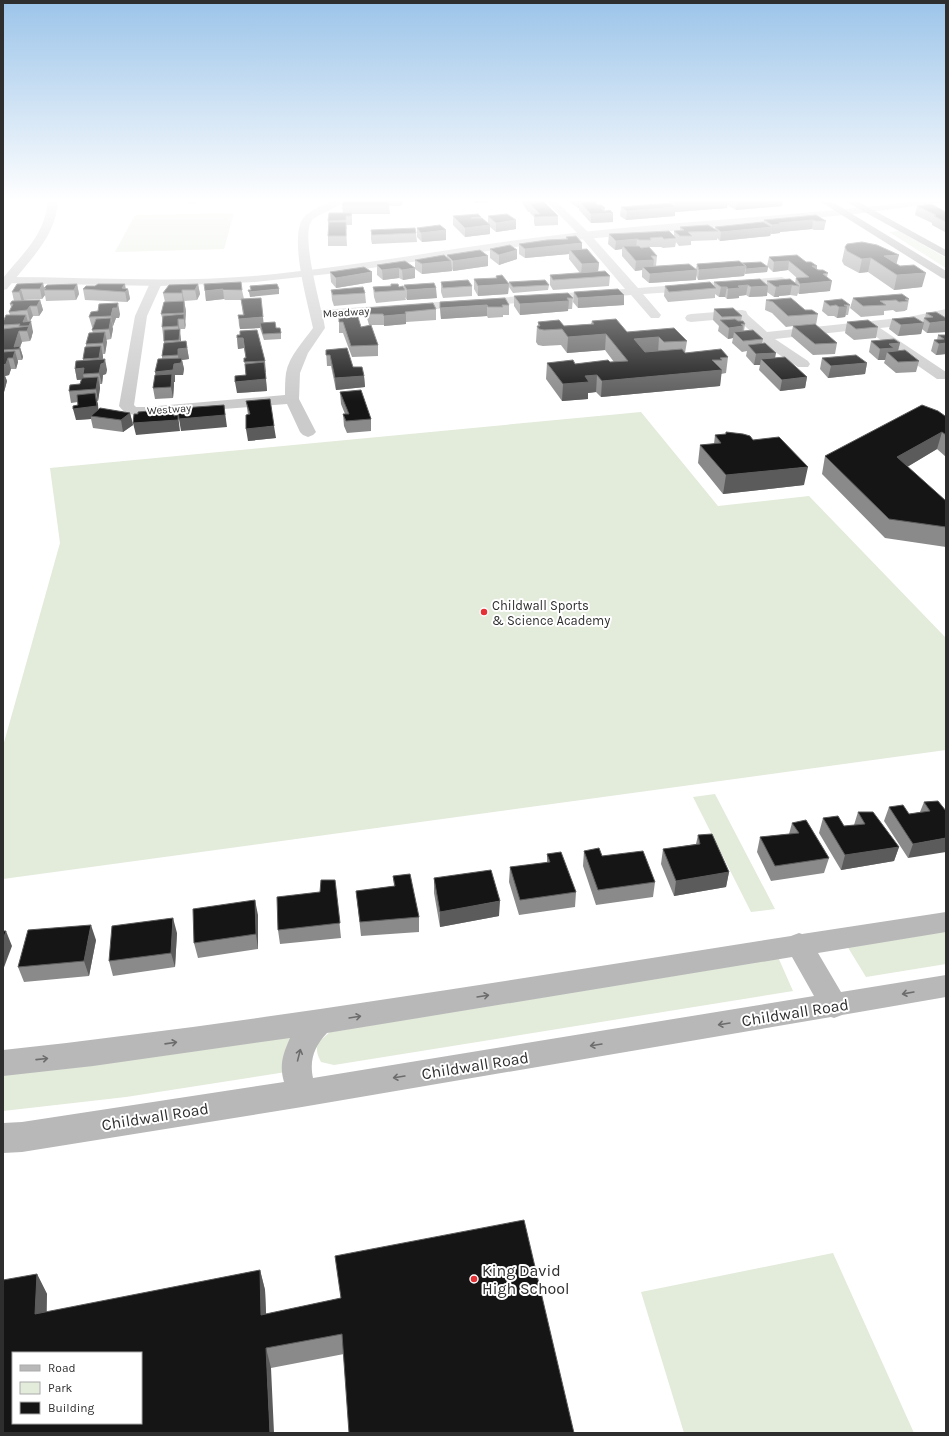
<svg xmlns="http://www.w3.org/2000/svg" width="949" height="1436" font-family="Karla,sans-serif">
	<rect width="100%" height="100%" fill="#fff"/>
	<path fill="#e3ebdb" d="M234 213 224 249 115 252 135 215Z
		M899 231 946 258V268L889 232Z
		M641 412 718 506 809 496 946 638V750L3 879V746L60 543 50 468Z
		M715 794 775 909 751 912 693 797Z
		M946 931V964L866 977 847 946Z
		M778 957 793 991 334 1065 321 1062C313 1047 317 1043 330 1032Z
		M292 1033 286 1072 126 1097 3 1111V1072Z
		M833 1253 914 1433H684L641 1292Z"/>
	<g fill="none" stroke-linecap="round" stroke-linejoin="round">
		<path fill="#cbcbcb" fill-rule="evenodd" d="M48 200H58C56 238 29 260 7 289L3 290V278C24 252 45 235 48 200Z
			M189 200H199L196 204H190L188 202Z
			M334 200H345C337 209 323 212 313 219 300 231 318 294 321 310L625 289 581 237 545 200H555L589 233 638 288 782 277 786 279 788 281 786 283 782 285 643 294 661 315 659 318H651L631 295 323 317 325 328 308 353 300 373 299 399 316 432 313 435 308 437 303 435 300 432 287 404 146 415C135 415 126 416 119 406L135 316 150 283 152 281H160L162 283 147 316 134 405 136 407H146L285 395C285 388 285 380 286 373 289 356 303 342 313 328 308 304 288 236 304 217 311 209 325 205 334 200Z
			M946 309V317L909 325 880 328 946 372V379H937L865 329 775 339 808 361 810 364 808 367H798L769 348 736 318 691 322 687 321 685 318 687 315 691 314 742 310 746 311 748 315 767 332 909 317Z"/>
		<path fill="#cbcbcb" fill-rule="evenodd" d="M925 200H946V202L855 214 543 243 337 273 255 282 160 286 3 283V277C87 277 171 283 254 276 364 266 472 244 582 232 696 220 811 215 925 200Z"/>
		<path fill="#b8b8b8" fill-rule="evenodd" d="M946 912V932L818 953 841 992 946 975V997L842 1015 834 1018 831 1017 302 1107 22 1152 3 1153V1123L22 1122 284 1082C279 1065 283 1054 290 1038L93 1066 3 1076V1050C267 1021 529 977 791 936L799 933 802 934ZM792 957 814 996 313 1078C309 1059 315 1046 327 1033Z"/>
		<path fill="#9e9e9e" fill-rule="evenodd" d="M818 200H829L946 271V279L942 278Z
			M843 200H855L946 250V257Z"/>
	</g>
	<path fill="#8a8a8a" d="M344 200H403V201L401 206H389L390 214H352V225H346L347 229H346L347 246H328V221L343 213 342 205Z
		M514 200H542L558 216V225L535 226 534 223V217L530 213V212H528L521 201 515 202Z
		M567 200H593V201L605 211 613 222 591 223 579 210V208H578Z
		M670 200H783L782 206 736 210 727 205V208L675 212V216L626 220 620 216 621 207 670 203Z
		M917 206 946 212V232H945L932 225V223L915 215Z
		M816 215 826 221 824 230H814L812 229 780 232V233L771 234 770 236 720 241 717 238V240L691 241V245L679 246 676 242 675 247 663 248 661 247H650V248L657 256 656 266H654L696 269 697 264 742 263 767 266 769 257 806 262 817 266V269L828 273 827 277 830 291 799 294 798 293 797 296 790 295 779 296V297H774L767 292V296L749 297 746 295 739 296V298L727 299 725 297H719L715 294V298L668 302 664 296 665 286H714V282L767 284V281L795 283 796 278H797L788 270 773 272 768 267 767 272 745 273 744 276 698 280 696 275V280L649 283 642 277V270L635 271 622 256V249L615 250 608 244 609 234 674 236V231L680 230V227L715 229V227L763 222 764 220Z
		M453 216 481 217V218L488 223V216L516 229 496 232 490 227V234L465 237 453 225Z
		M417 228 446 230V240L422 242 417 237Z
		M371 230 416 233 417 242 372 244 371 239Z
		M566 237 582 243V249L599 263 598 271 610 276 609 286 553 290 550 285V275L580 273 569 259V254L525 258 519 254V244L566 239Z
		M845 247 896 264 922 287 894 290 868 272 859 273 844 265 842 261Z
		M490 249 517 250V259L499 265 490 258Z
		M447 255 488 266 453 271 452 269V271L422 274 415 269V260L447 257Z
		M405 261 415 278 403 280 399 278 383 280 377 275V265Z
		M330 272 372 282 336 288 331 282Z
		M496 276 509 284 508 294 478 296 474 289V279L496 278Z
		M441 282 472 286V296L443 298 441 292Z
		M509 282 549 285 548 290 513 293 509 287Z
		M43 283 44 288 77 284 79 294 76 300 46 301 45 295 42 299 24 300H23H40L43 310 39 316H33L30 321H28L33 332 32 335V337L30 341 22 342 20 347 23 357 22 360H18V362L16 369H11L9 375 5 376 7 381 4 392 3 393V322L10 315 9 312 11 307 10 304 14 301 12 292Z
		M198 284 200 294 197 300 184 301 186 311 185 321 186 325 185 329H180L181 341H186L189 359 182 360 184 369 183 375H175V382H174V385L173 398 155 399 153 388 156 375 162 359V356L164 343 162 327 163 321 161 314 165 302 163 293Z
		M404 285 437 298 407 300 405 297 406 300 376 303 374 297 373 287 391 286 404 288Z
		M83 289H128L130 299 127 302 85 300Z
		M242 290 244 299 263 323 276 328 281 333V339L264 340 260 328 240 329 239 325 238 315H243L241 300H225L224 299 206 301 205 291Z
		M331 290 365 293 366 303 334 306 332 300Z
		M574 292 624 305 578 308 573 302Z
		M514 296 573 298 572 309H568V311L520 315 514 306Z
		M853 298 909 299 907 310H906L905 311 896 312 893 310 884 311V315L861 317 850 308Z
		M766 300 818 314 816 325 837 343 835 354 813 355 791 336 793 326 786 327 772 313 765 310Z
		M824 301 850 305 848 315H846L845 317 837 318 834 316H828L822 311Z
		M440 302 509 305V315H503V317L488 318 487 316 441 319Z
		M366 308 436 309V320L406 322V324L384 326V325H369L367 318Z
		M714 309 742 316 741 321 745 324 744 331 763 339 762 344 775 358 807 377 805 388 780 391 759 370 760 365H754L746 356 747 351 742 352 732 343 733 338 728 339 718 331 719 326 713 320Z
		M926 313 946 318V332L927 333 922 329 921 334 898 336 889 329 892 319 923 323 924 318H925Z
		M120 314 119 318H116L113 326 112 327 113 329 111 339 106 340 107 342 105 354H103V359L107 370 106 374 103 375 102 384H100V388L98 401H97L98 410 130 413 133 425 123 432 93 428 91 419 76 420 78 402 71 403 69 391 80 384 81 380H77L75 369 83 361V359L86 347V344L93 333 92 330 93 327H92L89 317Z
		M339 318 361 327 378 345V356L352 357 343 333H339Z
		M592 321 627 332 687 341 685 353 728 357 726 373 721 374 720 386 601 397 596 392 588 393V399L562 401 546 379 547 363 575 364 614 362 605 350 567 353 561 345 543 346 538 345 536 342 537 326H538V322L564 326 591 324Z
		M847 322 878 327 876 338 854 340 845 333Z
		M237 335 265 361 266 372H265L267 391 237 393 246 375 244 358H246L244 348 238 349Z
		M938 335H946V354L936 355 931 351 934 340H937Z
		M871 341 900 343 898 351 919 361 916 372 896 373 884 363 885 360H878L869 352Z
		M326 350 353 367 364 376 365 387 336 390 331 366H327Z
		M822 358 867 363 865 374 828 378 820 369Z
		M340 392 371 419V431L347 433 344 426 343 414H345L341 404Z
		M246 401 276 438 248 441V415Z
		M945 416H946V457L937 449 907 467 946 501V547L885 538 822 474 825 456Z
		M715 435 753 440 804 485 723 494 698 463 700 445 714 444Z
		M938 801 908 858 884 821 889 807 909 814 920 812 924 802Z
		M858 812 899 847 894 861 841 870 819 833 823 818 844 826 854 825Z
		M792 823 829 858 824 873 771 881 757 852 760 837 789 834Z
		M698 835 729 872 726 887 674 896 661 864 663 849 696 844Z
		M584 851 602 856 655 882 653 897 596 905 583 866Z
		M547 854 576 892 575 907 519 915 509 882 510 867 547 863Z
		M393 876 419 917V932L361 936 356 891 394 886Z
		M434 878 499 916 440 927 434 893Z
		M335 880 341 938 280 944 278 930 320 892Z
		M258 915V949L198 958 194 943Z
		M177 933 175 967 113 976 109 961Z
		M96 940 89 976 24 982 18 967Z
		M524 1220 344 1354 271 1368 3 1433 37 1274 47 1294V1312L260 1270 265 1290 266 1314 341 1298Z"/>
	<path fill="#5b5b5b" d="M401 200H403L401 206Z
		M474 200H488V202L474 203Z
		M515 200H521V201L515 202Z
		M578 200H593L592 207 579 201V208H578Z
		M719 200H728L727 208 675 212V216L626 220 627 211 674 207 675 203Z
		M757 200H783L782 206 736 210 737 202Z
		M601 208H605L604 214 613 213V222L591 223V214Z
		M481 217V226L490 225V234L465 237V228L471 218Z
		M516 220V229L496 232V223Z
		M813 220 812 229 780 232V233L771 234 772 225 779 223Z
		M772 227 770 236 720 241 721 232Z
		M446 230V240L422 242 421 233Z
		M637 239 636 248 623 246 622 249 615 250 616 241Z
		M582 243V253L570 250 569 254 525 258V249Z
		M517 250V259L499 265V255Z
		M899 255 895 269 884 256Z
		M488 256V266L453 271V261Z
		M871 258 868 272 859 273 862 259Z
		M654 260 653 269 643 267 642 270 635 271 636 261Z
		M451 261 452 271 422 274V264Z
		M789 261 788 270 773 272 774 262Z
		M599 263 598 272 581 274 582 264Z
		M746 266 744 276 698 280 699 270Z
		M812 266H817L816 275Z
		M768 267 767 272 745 274 746 269Z
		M399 268V278L383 280 382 270Z
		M415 268V278L403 280 402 270Z
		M697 270 696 280 649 283 650 274Z
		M372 272V282L336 288V278Z
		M926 273 922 287 894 290 897 275Z
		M832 281 830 291 799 294 800 284Z
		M43 283 44 288H46L44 290 45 295 42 299 40 289Z
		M77 284 79 294 76 300 74 290Z
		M125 284 126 290 128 289 130 299 127 302 125 292 122 288Z
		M198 284 200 294 197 300 195 290Z
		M509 284 508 294 478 296V286Z
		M748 285 746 295 739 296V298L727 299 728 289 738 286Z
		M792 285 790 295 779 296V297H774L776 287 779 286Z
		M768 286 767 296 749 297 751 287Z
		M721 287H727L725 297H719Z
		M436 288 437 298 407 300V290Z
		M21 289 24 300 22 302 19 292Z
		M223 289 224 299 206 301 205 291Z
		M279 289V294L250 297 249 292Z
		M182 290 184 301 183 303 182 293Z
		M624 295V305L578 308V298Z
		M261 298 264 327 260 323V328L240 329 239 319 263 317Z
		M40 300 43 310 39 316 37 306Z
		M184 301 186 311 185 329 184 319Z
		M569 301 568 311 520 315V304Z
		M118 303 120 314 119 318H116L113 326 111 316 113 308Z
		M487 305V316L441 319 440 308Z
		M30 306 33 316 30 321 27 310Z
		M839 307H847L845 317 837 318Z
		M406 314V324L384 326V316Z
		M26 315 29 325 23 322Z
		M111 318 113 329 111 339 109 329Z
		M178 319 181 340V349L186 341 189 359 182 360 184 369 183 375H175V382H174V385L173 398 171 387 157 383 155 372 174 364H179L178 355V349H181L178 326Z
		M31 321 33 332 30 341 27 331 29 327V326Z
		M946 321V332L927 333 930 323Z
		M924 323 921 334 898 336 901 325Z
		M743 326 742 337 734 332 733 338 728 339 729 328Z
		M19 331 22 342 20 347 23 357 22 360 19 349 14 347Z
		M105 332 107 342 105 354 103 343Z
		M606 334 605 350 567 353 568 337Z
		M659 337 658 353 632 355 634 339Z
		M237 338H243L244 348 238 349Z
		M900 343 897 354 887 352 885 360H878L880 349 889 344Z
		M946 343V354L936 355 939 344Z
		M101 346 103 357 102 363 105 359 107 370 106 374 103 375 102 384 99 373 100 365 99 358Z
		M15 351 18 362 16 369 13 358Z
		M776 353 774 364 761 359 760 365H754L756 354Z
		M8 358 11 369 9 375 5 376 7 381 4 392 3 393V365Z
		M867 363 865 374 828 378 831 366Z
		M84 368 83 374 84 379 77 380 75 369Z
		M722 370 720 386 601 397 602 381Z
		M597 375 596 392 588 393V399L562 401 563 384 585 376Z
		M364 376 365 387 336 390 335 378Z
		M98 377 100 388 98 401 96 389Z
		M807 377 805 388 780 391 782 380Z
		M266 379 267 391 237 393 235 382Z
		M95 393 98 404 99 418V417L91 416V419L76 420 73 409Z
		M224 405 227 427 181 431 179 419Z
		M173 409 175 420 178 415 180 431 136 435 133 423Z
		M130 413 133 425 123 432 121 420Z
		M274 426 276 438 248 441 246 429Z
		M942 432 937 449 892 476 897 457Z
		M808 467 804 485 723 494 726 475Z
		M946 838V852L908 858 913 844Z
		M899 847 894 861 841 870 845 855Z
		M729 872 726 887 674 896 676 881Z
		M255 900 258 915V949L256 934Z
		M500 901 499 916 440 927V912Z
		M173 918 177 933 175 967 171 953Z
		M91 925 96 940 89 976 84 961Z
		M6 931 12 946 3 970V940Z
		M260 1270 265 1290 267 1334 261 1315Z
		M37 1274 47 1294 45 1334 35 1314Z
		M266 1348 271 1368 274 1433H270Z"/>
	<path fill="#151515" stroke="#5b5b5b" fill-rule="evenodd" d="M344 200H389V205H342Z
		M526 200H542L558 216 535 217 534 214H540L530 204 538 203H528Z
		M596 200 597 202 595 203 598 205H601L605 208H601L604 211 610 210 613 213 591 214 579 201Z
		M670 200H719L675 203Z
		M734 200H757L737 202Z
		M670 203 676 207 627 211 621 207Z
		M931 204 946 212V222L934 216 936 215 917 206Z
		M329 213H352L351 216H346V220L328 221Z
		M478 214 481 217 471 218H482L490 225 465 228 453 216Z
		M507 214 516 220 496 223 488 216Z
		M816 215 826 221H816L813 220 779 223 781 224 772 225 764 220Z
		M329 222H346V236H328Z
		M763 222 772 227 721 232 715 227Z
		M440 225 446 230 421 233 417 228Z
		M708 225 718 231 688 232 692 236H680L674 231 684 230 680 227Z
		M415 228 416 233 372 235 371 230Z
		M669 231 676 238 664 239 662 237 650 238 651 240H639L637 239 616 241 609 234Z
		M576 236 582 243 525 249 519 244 547 240 568 239 566 237Z
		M862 242 877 245 899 255 884 256 900 266 914 265 926 273 897 275 871 258 862 259 847 251 845 247 847 244Z
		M510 245 517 250 499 255 490 249Z
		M623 246H639L641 248 649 247 657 256H651L654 260 636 261Z
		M587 249 599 263 582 264 570 250Z
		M480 250 488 256 453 261 447 255Z
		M444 255 451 261 422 264 415 260Z
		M797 255 806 262H811L817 266H812L818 270H823L828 273 823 274 832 281 800 284 796 278 809 277 789 261 774 262 769 257Z
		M405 261 415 268 402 270 399 268 382 270 377 265Z
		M739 261 746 266 699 270 697 264Z
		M761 262 768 267 746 269V266L742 263Z
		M689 264 697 270 650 274 643 267Z
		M364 267 372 272 336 278 330 272Z
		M605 271 610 276 553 280 550 275Z
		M502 275 509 284 478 286 474 279 497 278 496 276Z
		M760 279 768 286 751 287 748 285 738 286 740 288 728 289 727 287H721L714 282Z
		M790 279 799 286 792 285 779 286 781 287H776L767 281Z
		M468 280 472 286 443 288 441 282Z
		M545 280 549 285 513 287 509 282Z
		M241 282 242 290H223V289L205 291 204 284Z
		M710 282 716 288 669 292 665 286Z
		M43 283 40 289H21L19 292H12L17 284Z
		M434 283 436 288 407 290 404 285Z
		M77 284 74 290H44L46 288 43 289 47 285Z
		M98 284H125L122 288 128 289 125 292 83 289 86 286H95Z
		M198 284 195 290H182V293H163L169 285Z
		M277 284 279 289 249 292 248 290H251L250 286Z
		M391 284H398L399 287 403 286 405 290 375 292 373 287 391 286Z
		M363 287 365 293 333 295 331 290Z
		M618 289 624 295 578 298 574 292Z
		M568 293 573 298H567L569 301 520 304 514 296Z
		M902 294 909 299H905L908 301 899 302 896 300 880 301 886 305 863 306 853 298Z
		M261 298 263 317 239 319 238 315H244L241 299Z
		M505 298 509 305H502L503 307H488L487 305 440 308V302Z
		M791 298 805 310H812L818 314 788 316 773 302 766 300Z
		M842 299 850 305H844L847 307H839L836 305 830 306 824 301Z
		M40 300 37 306H30L27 310 9 312 13 304H10L12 301Z
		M184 301V313L161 314 164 302Z
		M118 303 117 308H113L111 316 89 317 91 312 98 311 99 304Z
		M433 303 436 309 405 312 406 314 384 316 383 314H368L366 308Z
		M733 308 742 316 722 317 714 309Z
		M936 312 946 318V321L930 323 924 318 933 317 926 313Z
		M184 314V319H178V326L162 327 163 316Z
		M357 314 361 327 371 325 378 345 351 346 343 322H339V318Z
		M6 315H26L23 322 31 321 29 326H19L20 324 3 325V322Z
		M914 317 924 323 901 325 892 319Z
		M111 318 109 329 92 330 96 319Z
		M616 319 627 332 674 328 687 341 664 342 659 337 634 339 645 352 682 349 685 353 721 349 728 357 720 358 722 360H712L722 370 602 381 597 375 585 376 589 382 563 384 547 363 573 360 575 364 608 360 610 362 628 361 606 334 568 337 562 329 544 330 539 329 537 326H540L538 322 559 320 564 326 594 324 592 321Z
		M735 319 738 321H743L745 324H741L743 326 729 328 720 320Z
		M868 320 878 327 856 329 847 322Z
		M275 322 276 328H280L281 333 263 334 260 323Z
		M815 324 837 343 815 344 793 326Z
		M29 326 27 331H19L14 347 20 346 19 349 3 350V329Z
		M180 329 179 340 164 341V330Z
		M257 330 265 361 244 362V358H246L243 338H237V335H240V331Z
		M753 330 763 339 743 341 734 332Z
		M105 332 103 343 86 344 89 333Z
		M938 335H946V343L939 344 934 340 944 339Z
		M894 339 900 343 889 344 894 348 880 349 871 341Z
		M186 341 187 348 178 349V355L162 356 164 343Z
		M765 343 776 353 756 354 748 345Z
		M101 346 99 358 83 359 85 347Z
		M347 348 353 367H362L364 376 335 378 330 355H326V350Z
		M905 350 919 361 898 362 887 352Z
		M15 351 13 358H8L6 364 3 365V352Z
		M856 355 867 363 831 366 822 358Z
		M785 357 807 377 782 380 761 359Z
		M182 358 181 363 174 364 173 370 155 372 158 359Z
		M105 359 104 363 101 364 99 373 83 374 84 368 75 369 76 361Z
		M264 362 266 379 235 382V376L246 375 245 364Z
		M172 374 171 387 153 388 155 375Z
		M98 377 96 389 69 391 70 385 80 384 82 378Z
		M361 390 371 419 346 421 343 414H349L340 392Z
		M95 393 97 406 73 409V406L78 405 77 395Z
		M270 399 274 426 246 429V415L250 414 246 401Z
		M224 405 225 415 179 419 178 410H183L182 408Z
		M922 405 938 411 945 416H946V435L942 432 897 457 946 501V527L889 519 825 456Z
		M100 408 130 413 121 420 91 416Z
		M173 409 174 416 178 415V420L133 423 134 414H138V412Z
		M726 432 743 434 750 436 753 440 779 437 808 467 726 475 700 445 721 443 715 435 726 434Z
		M938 801 946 811V838L913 844 889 807 903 805 909 814 930 811 924 802Z
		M858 812H873L899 847 845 855 823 818 838 816 844 826 865 824Z
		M806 820 829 858 775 866 760 837 799 833 792 823Z
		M712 834 729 872 676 881 663 849 700 844 698 835Z
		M599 848 602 856 643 851 655 882 598 890 584 851Z
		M561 852 576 892 520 900 510 867 550 862 547 854Z
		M491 870 500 901 440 912 434 878Z
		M410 874 419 917 360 922 356 891 395 886 393 876Z
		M321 880H335L340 923 278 930 277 897 320 892Z
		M255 900 256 934 194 943 193 909Z
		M173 918 171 953 109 961 112 926Z
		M91 925 84 961 18 967 28 930Z
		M3 931H6L3 940Z
		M524 1220 574 1433H349L342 1334 266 1348 270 1433H3V1280L37 1274 35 1314 260 1270 261 1315 341 1298 335 1256ZM13 1353H141V1423H13Z"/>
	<defs><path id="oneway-shaft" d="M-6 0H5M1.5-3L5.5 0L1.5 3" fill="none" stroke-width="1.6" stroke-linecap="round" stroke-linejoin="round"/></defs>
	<g stroke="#6c6c6c">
		<use href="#oneway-shaft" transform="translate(908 993) rotate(170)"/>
		<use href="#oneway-shaft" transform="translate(483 996) rotate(-9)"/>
		<use href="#oneway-shaft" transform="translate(355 1017) rotate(-9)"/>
		<use href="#oneway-shaft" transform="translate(724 1024) rotate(171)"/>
		<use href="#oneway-shaft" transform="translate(171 1043) rotate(-8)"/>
		<use href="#oneway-shaft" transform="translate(596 1045) rotate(171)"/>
		<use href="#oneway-shaft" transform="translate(299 1055) rotate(-76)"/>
		<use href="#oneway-shaft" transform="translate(42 1059) rotate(-6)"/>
		<use href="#oneway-shaft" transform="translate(399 1077) rotate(171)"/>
	</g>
	<linearGradient id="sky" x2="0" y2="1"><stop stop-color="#9bc4e9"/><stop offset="0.5" stop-color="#fff"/><stop offset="1" stop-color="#fff" stop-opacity="0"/></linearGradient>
	<rect width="949" height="401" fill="url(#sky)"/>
	<g fill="#e33136" stroke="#fff" stroke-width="1.5">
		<circle cx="484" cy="612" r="4"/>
		<circle cx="474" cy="1279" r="4"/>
	</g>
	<g text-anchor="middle" stroke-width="4" stroke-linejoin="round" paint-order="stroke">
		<g font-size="11" fill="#2e2e2e" stroke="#fff">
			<text transform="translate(346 312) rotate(-4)" y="4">Meadway</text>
			<text transform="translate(169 409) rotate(-4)" y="4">Westway</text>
		</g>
		<g font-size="13" fill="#2e2e2e" stroke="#fff" text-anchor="start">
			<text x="492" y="610">Childwall Sports<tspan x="492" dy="15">&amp; Science Academy</tspan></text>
		</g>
		<g font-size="16" fill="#2e2e2e" stroke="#fff">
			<text transform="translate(795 1012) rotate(-9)" y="6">Childwall Road</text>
			<text transform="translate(475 1065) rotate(-9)" y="6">Childwall Road</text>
			<text transform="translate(155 1116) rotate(-9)" y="6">Childwall Road</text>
		</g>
		<g font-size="16" fill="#2e2e2e" stroke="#fff" text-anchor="start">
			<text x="482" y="1276">King David<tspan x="482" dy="18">High School</tspan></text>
		</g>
	</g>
	<rect width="949" height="1436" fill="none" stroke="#2e2e2e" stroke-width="8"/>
	<rect x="12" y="1352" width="130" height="72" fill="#ffffff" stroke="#ababab"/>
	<rect x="20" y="1365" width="20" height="6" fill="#b8b8b8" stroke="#ababab"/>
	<text x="48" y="1372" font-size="12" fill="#2e2e2e">Road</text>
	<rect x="20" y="1382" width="20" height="12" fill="#e3ebdb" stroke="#ababab"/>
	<text x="48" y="1392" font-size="12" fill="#2e2e2e">Park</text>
	<rect x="20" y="1402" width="20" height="12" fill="#151515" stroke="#ababab"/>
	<text x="48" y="1412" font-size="12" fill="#2e2e2e">Building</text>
</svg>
